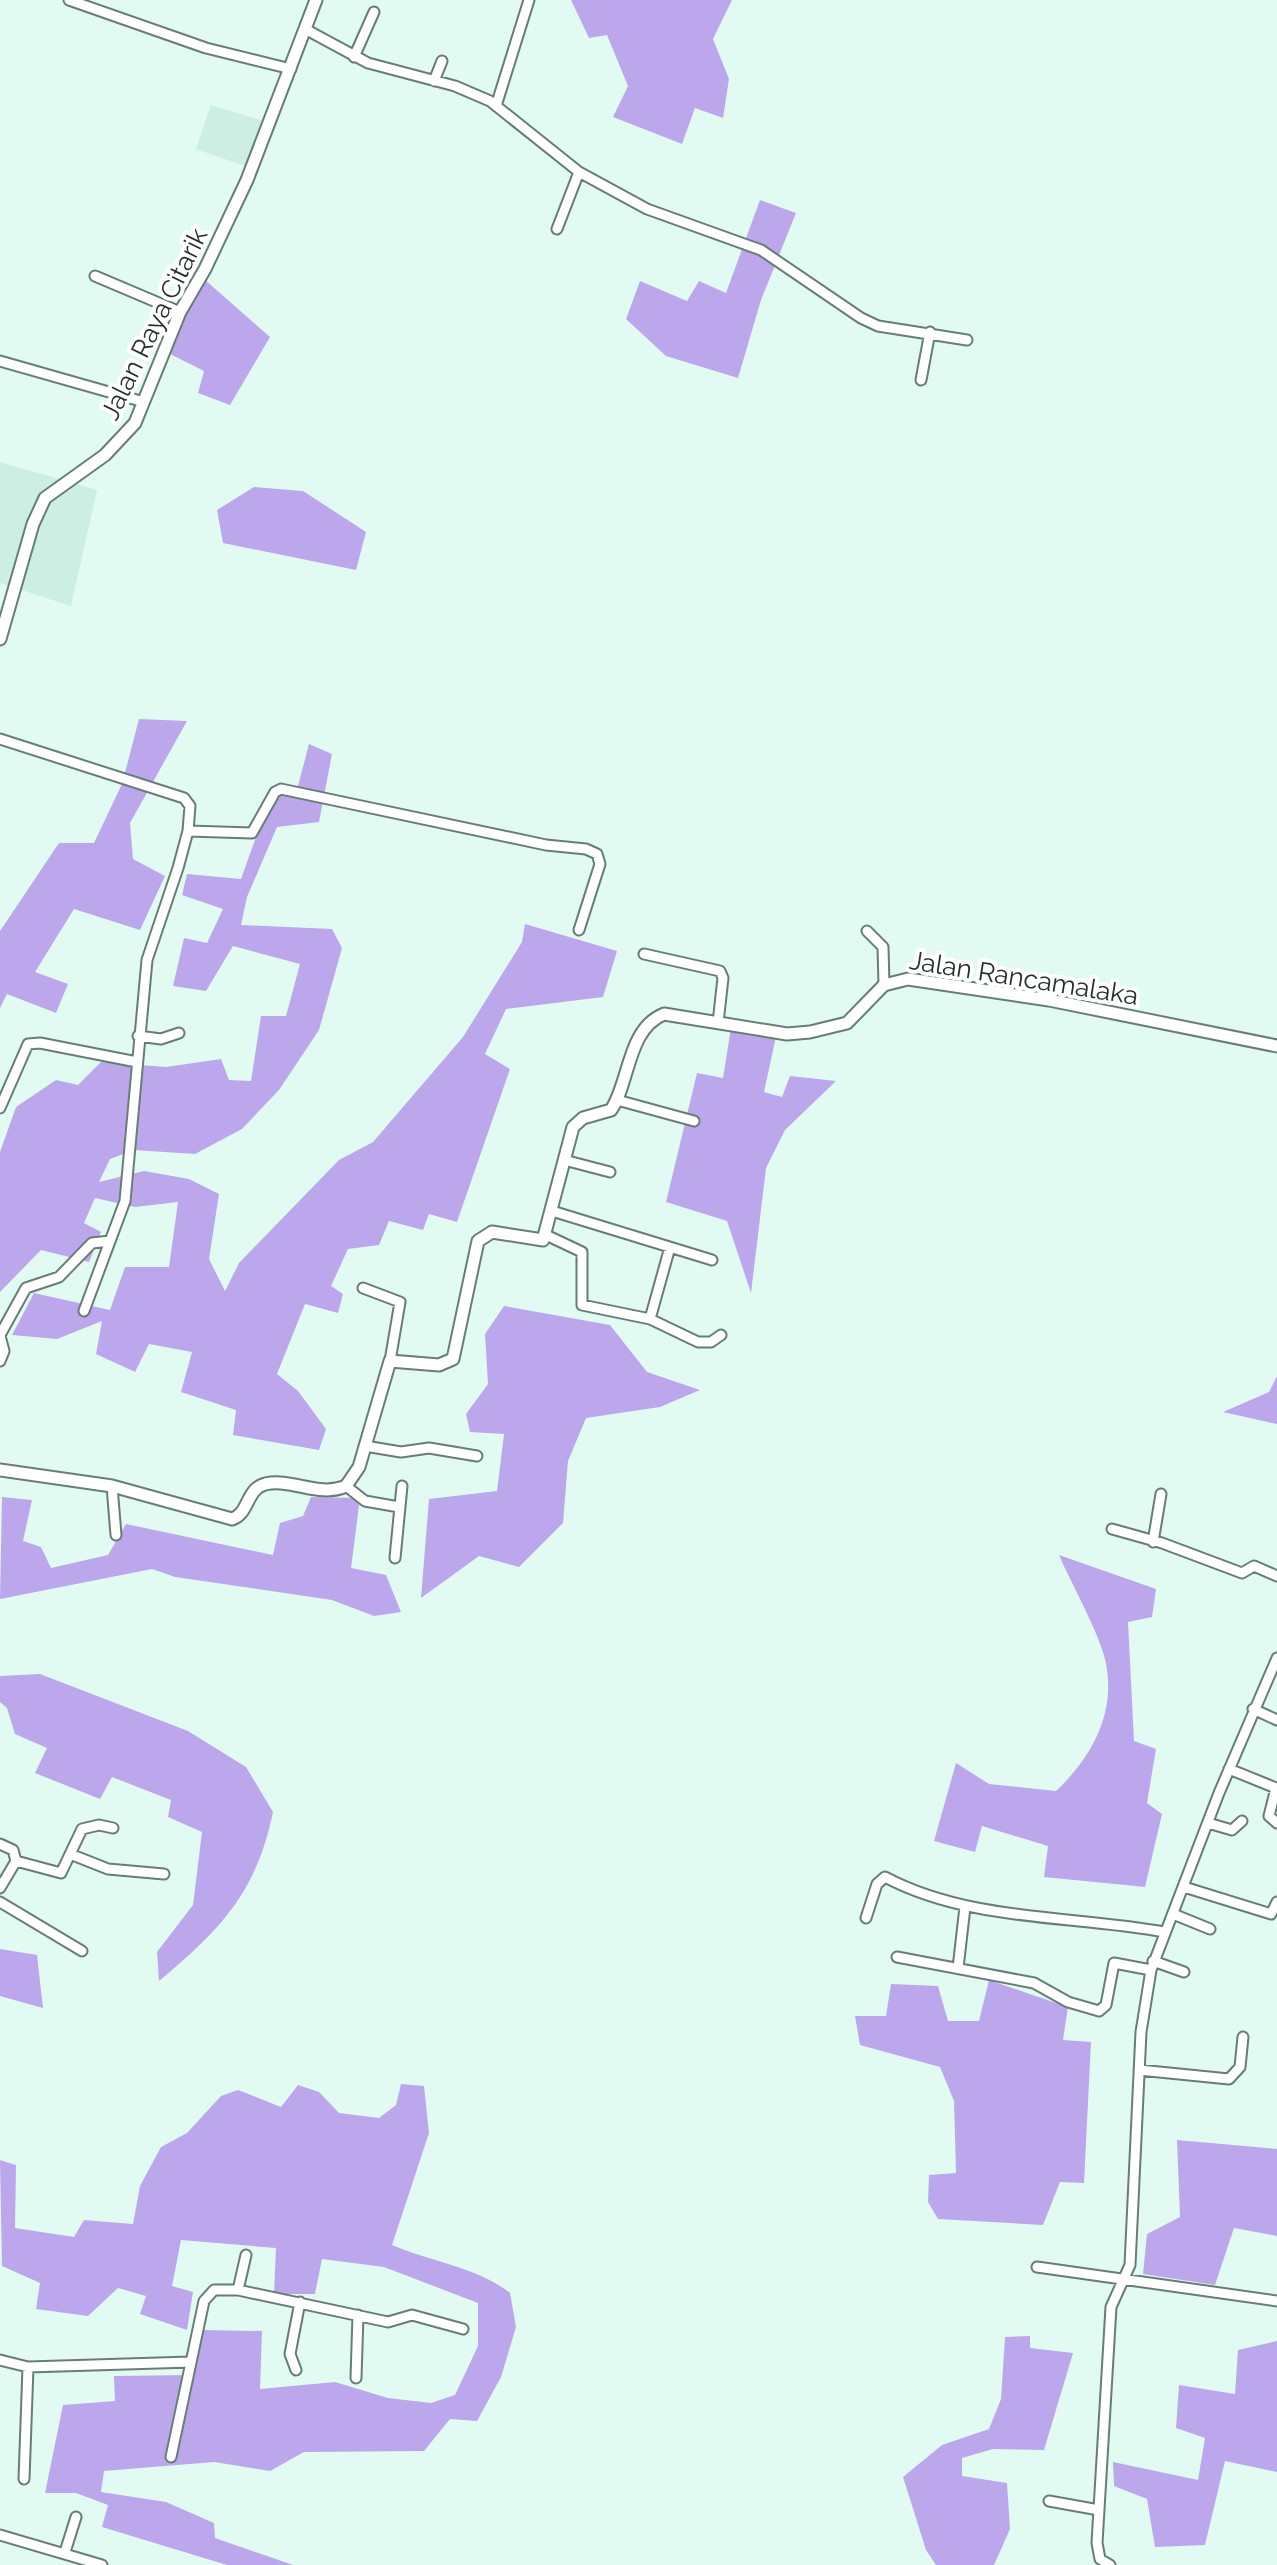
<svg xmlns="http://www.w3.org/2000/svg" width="1277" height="2565" font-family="Raleway,sans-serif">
	<rect width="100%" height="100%" fill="#e2fbf2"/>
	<path fill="#cdeee2" d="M211 105 267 122 247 167 196 149Z
		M0 462 97 490 71 606 0 583Z"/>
	<path fill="#bda7ec" d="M571 0H732L713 39 729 79 723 118 695 108 682 144 613 117 628 86 607 35 589 38Z
		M760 200 796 213 761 300 738 378 666 356 626 319 640 281 687 301 699 281 726 293Z
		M204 279 270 337 230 405 198 393 204 371 168 353 181 305Z
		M254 487 303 491 366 532 356 570 223 543 217 510Z
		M139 719 187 721 130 823 133 859 165 876 140 930 74 909 35 972 68 984 56 1013 7 994 0 1008V931L59 843H94L122 784Z
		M309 744 332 754 319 822 277 827 247 897 241 925 332 929 342 948 319 1030 279 1090 242 1129 195 1154 134 1150 110 1159 99 1182 144 1171 189 1179 219 1194 209 1259 225 1291 239 1263 339 1160 373 1142 463 1037 522 942 525 924 617 951 603 997 506 1009 485 1054 510 1069 457 1222 429 1214 423 1230 389 1221 379 1245 348 1249 331 1286 343 1294 338 1313 305 1304 277 1374 298 1391 326 1429 319 1450 233 1435 236 1410 181 1392 192 1352 149 1344 135 1372 96 1354 102 1321 57 1339 12 1335 34 1293 110 1310 125 1267H169L178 1202 135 1207 95 1198 84 1223 101 1232 89 1262 41 1250 0 1292V1152L16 1107 56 1080 78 1085 101 1062 166 1067 221 1059 229 1080 251 1081 261 1016H286L300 964 233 946 206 991 173 986 184 938 207 943 223 909 182 895 187 874 241 879 270 798 297 790Z
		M731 1028 777 1032 764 1092 782 1097 790 1076 836 1081 785 1130 766 1168 751 1293 727 1221 666 1202 697 1073 723 1078Z
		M504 1306 610 1325 647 1372 700 1390 660 1407 586 1418 568 1461 563 1523 519 1567 479 1556 421 1598 429 1499 497 1491 504 1434 470 1432 466 1414 488 1384 485 1334Z
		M1277 1376V1424L1223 1412 1269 1392Z
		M2 1497 32 1500 23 1541 41 1547 51 1568 108 1555 126 1524 273 1555 280 1523 303 1516 311 1497 360 1498 351 1568 386 1575 401 1612 374 1616 332 1600 175 1577 152 1569 0 1599Z
		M1059 1555 1156 1589 1152 1617 1128 1622 1134 1741 1156 1749 1147 1803 1162 1814 1145 1887 1044 1877 1048 1846 982 1826 975 1852 934 1841 956 1763 989 1784 1056 1791C1091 1758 1116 1714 1106 1664 1102 1638 1071 1583 1059 1555Z
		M40 1674 188 1731 246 1767 273 1812C256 1893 221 1929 159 1981L157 1952 193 1905 202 1832 168 1817 171 1800 112 1777 100 1799 35 1773 47 1748 15 1734 7 1708 0 1702V1676Z
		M0 1949 37 1955 43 2008 0 1996Z
		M989 1980 1068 2007 1063 2040 1091 2042 1084 2183 1060 2182 1043 2225 938 2219 928 2202 929 2175 956 2173 954 2101 940 2067 860 2045 855 2016H886L891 1984 938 1986 948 2021H979Z
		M401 2084 424 2086 429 2133 392 2245C431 2262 477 2267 510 2293L516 2327 501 2377 477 2421 450 2419 424 2451 304 2452 270 2471 214 2462 104 2471 101 2492 166 2502 214 2523 215 2538 293 2565H227L102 2527 108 2505 76 2493H45L63 2405 115 2401 114 2376 192 2375 200 2330 262 2331 260 2389 335 2382 388 2398 431 2403 455 2395 478 2346V2303L384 2267 322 2259 315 2294H274L276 2248 181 2240 172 2286 193 2292 187 2330 140 2314 146 2296 118 2288 88 2316 36 2309 40 2283 2 2266 0 2160 16 2165 15 2228 74 2237 84 2220 133 2224 140 2186 161 2147 187 2133 221 2096 238 2090 281 2107 298 2085 319 2092 339 2113 379 2118 396 2105Z
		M1177 2140 1277 2149V2236L1234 2228 1215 2285 1143 2274 1147 2234 1180 2217Z
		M1030 2336V2348L1073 2353 1044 2450 993 2449 962 2458V2476L1007 2483 1010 2529 994 2565H936L926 2550 903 2477 942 2445 989 2429 1001 2399 1005 2337Z
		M1277 2341V2472L1225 2461 1205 2545 1155 2547 1147 2499 1114 2486 1113 2462 1198 2480 1205 2438 1176 2428 1179 2385 1235 2394 1238 2350Z"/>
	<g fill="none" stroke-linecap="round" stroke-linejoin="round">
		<g stroke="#677d75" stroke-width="13">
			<path id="minor" d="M69 0 206 48 291 69
				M305 29 368 63 455 86 490 101 579 172 647 209 761 250 861 318 878 326 967 340
				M354 57 374 12
				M434 81 442 61
				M496 106 529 0
				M557 229 579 172
				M95 276 180 312
				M0 361 144 402
				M921 380 930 332
				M0 739 184 798 190 806 188 831 178 868 147 960 125 1201 84 1311
				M188 831 252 833 275 792 281 789 546 845 586 849 597 854 600 864 579 930
				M867 931 883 947 884 985
				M644 954 720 971 723 978 718 1023
				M138 1036 161 1039 179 1033
				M617 1100 694 1121
				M0 1108 28 1044 40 1043 137 1062
				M564 1160 610 1172
				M552 1211 712 1260
				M546 1235 582 1252V1305L650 1319 698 1342H711L721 1335
				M363 1288 400 1302 390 1361
				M650 1319 670 1247
				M0 1335 26 1288 59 1277 92 1243 110 1241
				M0 1336 4 1351 0 1361
				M365 1446 401 1452 429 1448 477 1456
				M112 1486 116 1535
				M346 1486 365 1501 399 1507
				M1112 1529 1162 1543 1242 1573 1254 1566 1277 1576
				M1153 1542 1161 1494
				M395 1558 402 1486
				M1253 1709 1277 1720
				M1229 1769 1276 1788 1269 1816 1277 1823
				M1208 1823 1232 1830 1242 1821
				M0 1844 13 1850 16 1861
				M70 1854 108 1869 164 1874
				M1184 1887 1271 1914 1277 1902
				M0 1888 16 1861 61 1873 82 1829 99 1825 113 1828
				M0 1902 82 1951
				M1173 1914 1210 1929
				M866 1918 877 1884 885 1877C970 1922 1072 1915 1164 1932
				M897 1957 1034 1983 1068 2002 1099 2011 1106 2005 1114 1963 1151 1970
				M1153 1961 1184 1972
				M958 1968 965 1907
				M1139 2070 1229 2079 1240 2067 1243 2037
				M1037 2267 1277 2301
				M238 2290 246 2255
				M0 2360 28 2367 191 2362
				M296 2370 290 2354 300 2302
				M356 2378 358 2315
				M171 2457 204 2301 214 2290H238L388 2322 412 2315 463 2329
				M24 2479 28 2367
				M1049 2501 1099 2510
				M0 2535 102 2565
				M65 2552 76 2517
				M1110 2565 1100 2559 1097 2543 1111 2307 1130 2265 1141 2032 1151 1970 1219 1793 1277 1658"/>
		</g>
		<g stroke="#677d75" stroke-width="15">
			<path id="tertiary" d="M0 639 33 524 45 498 105 455 135 423 180 312 205 269 247 180 316 0
				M0 1470 112 1486 232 1519C249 1514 246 1489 265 1484 293 1478 318 1498 346 1486L359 1467 390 1361 439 1365 453 1359 478 1241 492 1232 543 1240 573 1127 583 1118 611 1110C630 1082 627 1029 664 1014L787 1034 810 1032 847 1023 884 985 908 979 1049 1000 1277 1046"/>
		</g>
		<use href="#minor" stroke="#fff" stroke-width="9"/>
		<use href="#tertiary" stroke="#fff" stroke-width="11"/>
	</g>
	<g text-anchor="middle" stroke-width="8" stroke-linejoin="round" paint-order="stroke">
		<g font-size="26" fill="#262f2c" stroke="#fff">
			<text transform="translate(154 324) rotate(-64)" y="9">Jalan Raya Citarik</text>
			<text transform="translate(1024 978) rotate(9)" y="9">Jalan Rancamalaka</text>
		</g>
	</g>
</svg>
